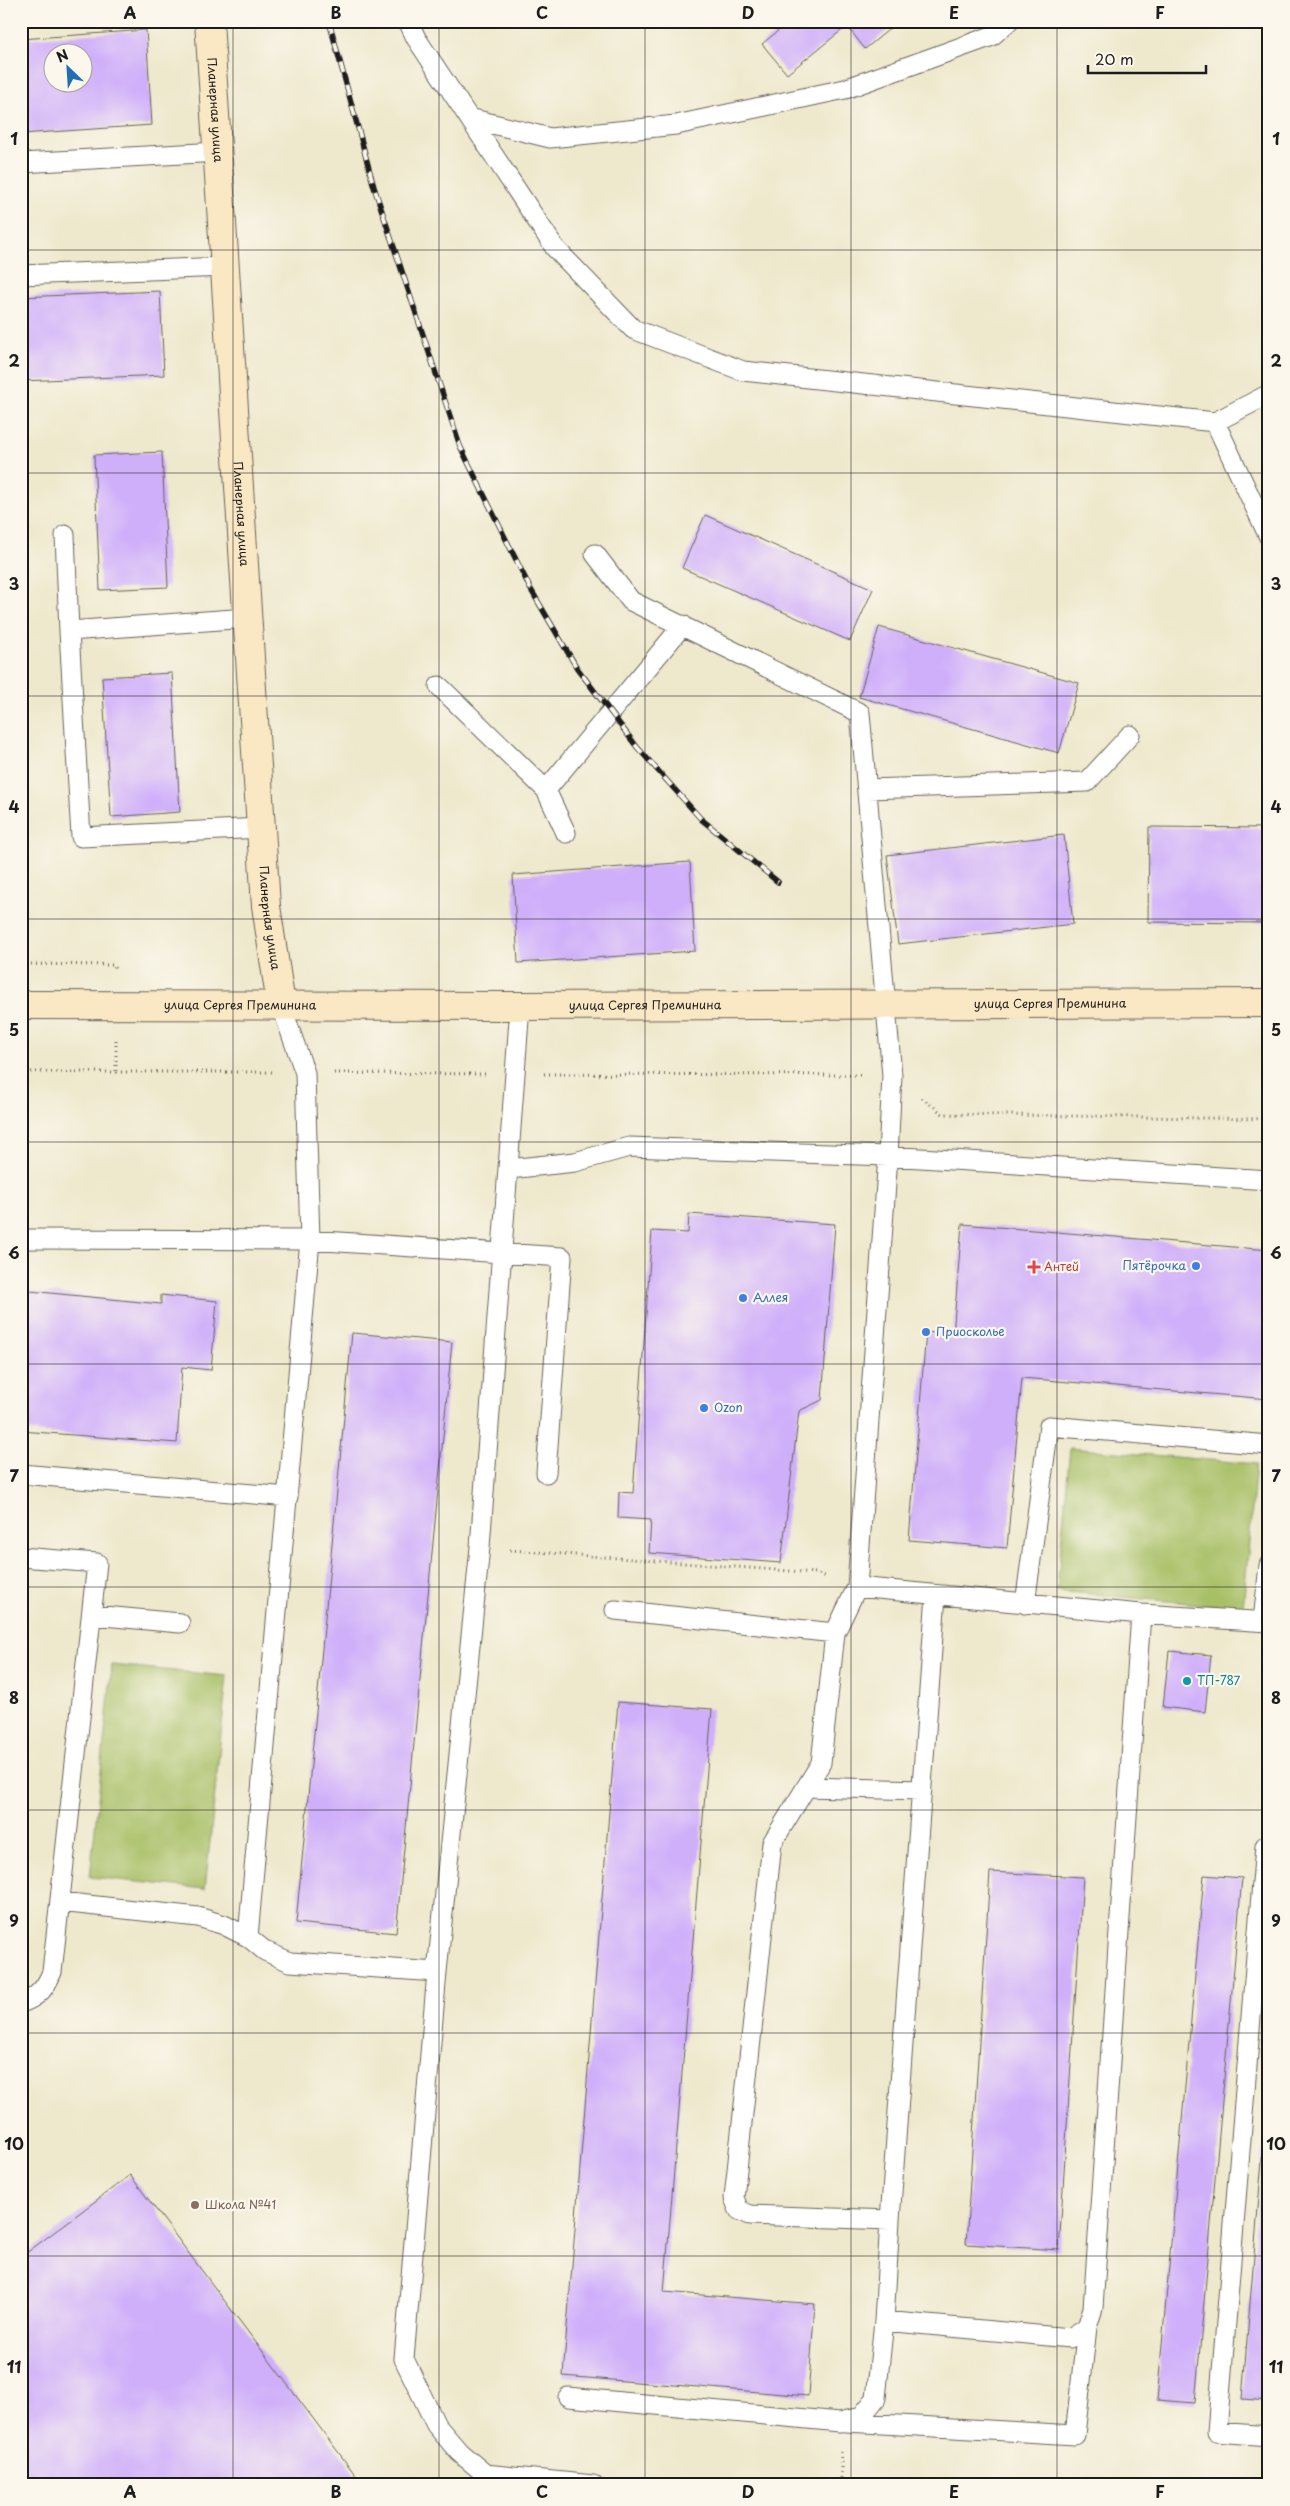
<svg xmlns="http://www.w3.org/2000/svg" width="1290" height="2506" font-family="'Playpen Sans',sans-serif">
	<rect width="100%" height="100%" fill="#fbf7ec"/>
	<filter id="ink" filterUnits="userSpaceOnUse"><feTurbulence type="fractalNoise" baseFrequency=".02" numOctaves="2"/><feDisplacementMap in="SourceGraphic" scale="10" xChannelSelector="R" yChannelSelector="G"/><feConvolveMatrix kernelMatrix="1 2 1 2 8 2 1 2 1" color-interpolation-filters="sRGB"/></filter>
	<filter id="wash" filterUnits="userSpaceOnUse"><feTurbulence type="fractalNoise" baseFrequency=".0096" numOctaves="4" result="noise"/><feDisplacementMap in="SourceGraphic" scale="20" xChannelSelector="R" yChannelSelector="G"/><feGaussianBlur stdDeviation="1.12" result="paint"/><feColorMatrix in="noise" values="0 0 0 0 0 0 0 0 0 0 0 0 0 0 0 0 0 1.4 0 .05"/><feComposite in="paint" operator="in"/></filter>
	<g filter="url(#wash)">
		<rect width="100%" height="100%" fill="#eee8cc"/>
		<path fill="#a7bf65" stroke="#626e40" d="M1070 1448 1256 1464 1243 1608 1057 1591Z
			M112 1665 227 1676 205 1889 90 1877Z"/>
		<g id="blocks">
			<path fill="#cfaffa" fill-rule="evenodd" d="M790 21H899L865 49 847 26 787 74 762 44Z
				M146 30 152 125 21 134V39ZM52 52H82V82H52Z
				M160 291 164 375 21 381V297Z
				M162 452 168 587 100 590 94 455Z
				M705 515 873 589 850 641 682 568Z
				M879 627 1079 683 1059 753 859 697Z
				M172 673 180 812 111 817 102 677Z
				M1149 827 1269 828V923L1148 922Z
				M1064 835 1073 924 898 944 887 855Z
				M690 862 695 951 518 963 513 875Z
				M689 1214 835 1224 822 1400 799 1411 781 1563 649 1553 651 1520 618 1518 619 1492 633 1493 652 1231 688 1233Z
				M962 1224 1269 1250V1399L1022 1378 1007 1548 909 1540 926 1332 953 1335Z
				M21 1272 29 1282 30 1291 161 1304V1295L217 1301 211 1370 182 1367 177 1443 21 1431Z
				M352 1333 452 1342 396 1933 296 1923Z
				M21 1608H27L23 1647H21Z
				M1169 1651 1211 1655 1205 1712 1163 1707Z
				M618 1702 712 1709 664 2292 815 2304 808 2396 563 2376Z
				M990 1872 1083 1877 1059 2250 966 2244Z
				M1204 1875 1242 1878 1195 2403 1157 2400Z
				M1267 2100 1269 2101V2401L1242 2399Z
				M130 2175 363 2485H21V2257Z"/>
		</g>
	</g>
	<g filter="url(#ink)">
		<use href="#blocks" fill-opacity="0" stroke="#66635a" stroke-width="1"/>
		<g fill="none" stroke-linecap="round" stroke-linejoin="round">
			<g stroke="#66635a" stroke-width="21">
				<path id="lane" d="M408 21 416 38 469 118 550 138 676 125 845 89 992 36 1009 21
					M469 118 555 248 633 329 743 371 1215 422 1269 394
					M21 163 218 152
					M21 275 225 267
					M1215 422 1269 537
					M65 535 69 631 247 618
					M595 554 631 601 860 713 892 1075 888 1156 857 1587 1141 1614 1269 1622
					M69 631 81 837 261 828
					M439 686 546 790
					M867 789 1087 782 1130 735
					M566 833 546 790 683 625
					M281 1005 305 1073 310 1240 248 1937 265 1951 290 1962 437 1972
					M520 1006 480 1547 437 1972 404 2359 436 2425 459 2452 485 2474 593 2485
					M509 1169 575 1162 629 1147 888 1156 1269 1180
					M21 1239 310 1240 562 1257 546 1473
					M21 1474 288 1497
					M21 1557 97 1563 52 1972C45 1989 38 1997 21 2003
					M857 1587 835 1633 821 1763 772 1843 734 2198 739 2210 750 2215 890 2220 936 1595
					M1025 1604 1049 1426 1269 1445
					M615 1610 835 1633
					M93 1615 180 1623
					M1263 1621 1269 1565
					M806 1787 922 1790
					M1269 1847 1265 1846 1217 2432 1269 2436
					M60 1902 198 1917 224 1925 248 1937
					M884 2321 1070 2338 1087 2327 1093 2308 1141 1614
					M568 2397 840 2422 861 2417 876 2398 884 2321 890 2220
					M846 2422 1075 2435 1087 2327"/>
			</g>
			<g stroke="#66635a" stroke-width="30">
				<g id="secondary">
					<path id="s1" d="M209 21 266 906 281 1005"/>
					<path id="s2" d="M21 1005 520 1006 1269 1003"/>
				</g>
			</g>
			<path stroke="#66635a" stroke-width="3" stroke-dasharray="1 4" stroke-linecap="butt" d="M21 964 114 965 115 971
				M116 1040V1071
				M21 1072H273
				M334 1073 486 1074
				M544 1074 863 1075
				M922 1098 943 1114 1269 1119
				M510 1550 816 1573 827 1577
				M841 2452V2485"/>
			<use href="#lane" stroke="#fff" stroke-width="19"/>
			<use href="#secondary" stroke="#fae7c3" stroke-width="28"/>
			<g stroke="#1c1c1c" stroke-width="5.5">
				<path id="rail" d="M329 21 374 187 460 446 530 588 577 668 637 747 701 819 778 882"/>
			</g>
			<use href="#rail" stroke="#fbf7ec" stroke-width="4" stroke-dasharray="11" stroke-linecap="butt"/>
		</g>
	</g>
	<path fill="none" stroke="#1c1c1c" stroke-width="1" stroke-opacity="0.55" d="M233 21V2485M439 21V2485M645 21V2485M851 21V2485M1057 21V2485M21 250H1269M21 473H1269M21 696H1269M21 919H1269M21 1142H1269M21 1364H1269M21 1587H1269M21 1810H1269M21 2033H1269M21 2256H1269"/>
	<g fill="#3f7fe0" stroke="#fbf7ec" stroke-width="2">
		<circle cx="1196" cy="1266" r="5"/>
		<circle cx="743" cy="1298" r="5"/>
		<circle cx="926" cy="1332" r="5"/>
		<circle cx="704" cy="1408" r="5"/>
	</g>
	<path fill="#e0444e" stroke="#fbf7ec" stroke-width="2" d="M1031.5 1259.5h5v5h5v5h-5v5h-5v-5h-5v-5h5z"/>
	<circle fill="#0f9aa8" stroke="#fbf7ec" stroke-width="2" cx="1187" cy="1681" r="5"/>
	<circle fill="#8d6e63" stroke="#fbf7ec" stroke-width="2" cx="195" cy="2205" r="5"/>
	<g text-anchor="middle" stroke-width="4.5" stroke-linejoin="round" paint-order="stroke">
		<g font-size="12" fill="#1c1c1c" stroke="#fbf7ec">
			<text dy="4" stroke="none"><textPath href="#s1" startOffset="89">Планерная улица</textPath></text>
			<text dy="4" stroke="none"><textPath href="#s1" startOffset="494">Планерная улица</textPath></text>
			<text dy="4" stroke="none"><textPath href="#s1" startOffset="899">Планерная улица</textPath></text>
			<text dy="4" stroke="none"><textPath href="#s2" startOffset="1029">улица Сергея Преминина</textPath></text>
			<text dy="4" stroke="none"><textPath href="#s2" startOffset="219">улица Сергея Преминина</textPath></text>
			<text dy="4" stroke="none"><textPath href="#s2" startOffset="624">улица Сергея Преминина</textPath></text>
		</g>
		<g font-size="12" fill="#366cbe" stroke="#fbf7ec" text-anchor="start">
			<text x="1186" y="1270" text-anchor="end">Пятёрочка</text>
			<text x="753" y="1302">Аллея</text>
			<text x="936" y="1336">Приосколье</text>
			<text x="714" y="1412">Ozon</text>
		</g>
		<g font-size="12" fill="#be3a42" stroke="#fbf7ec" text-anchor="start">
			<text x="1044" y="1271">Антей</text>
		</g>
		<g font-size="12" fill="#0d838f" stroke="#fbf7ec" text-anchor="start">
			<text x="1197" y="1685">ТП-787</text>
		</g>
		<g font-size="12" fill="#785e54" stroke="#fbf7ec" text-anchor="start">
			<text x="205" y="2209">Школа №41</text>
		</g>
	</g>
	<rect width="1290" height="2506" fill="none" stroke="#fbf7ec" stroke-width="55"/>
	<g transform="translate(68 68) rotate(335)"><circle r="24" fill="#fbf7ec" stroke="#a29f99"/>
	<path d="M0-4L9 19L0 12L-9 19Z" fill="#1f6fb2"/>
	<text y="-8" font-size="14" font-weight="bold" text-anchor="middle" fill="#1c1c1c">N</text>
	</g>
	<path d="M1088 65v8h118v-8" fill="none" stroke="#1c1c1c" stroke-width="2.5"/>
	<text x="1095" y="65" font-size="15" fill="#1c1c1c" stroke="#fbf7ec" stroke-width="4" paint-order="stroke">20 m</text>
	<rect x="28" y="28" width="1234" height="2450" fill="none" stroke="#1c1c1c" stroke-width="2"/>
	<g font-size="16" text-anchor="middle" font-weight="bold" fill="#1c1c1c">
		<text x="130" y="19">A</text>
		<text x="336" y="19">B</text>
		<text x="542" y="19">C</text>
		<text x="748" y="19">D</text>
		<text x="954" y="19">E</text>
		<text x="1160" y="19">F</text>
		<text x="14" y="145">1</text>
		<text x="1276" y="145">1</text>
		<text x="14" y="367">2</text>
		<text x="1276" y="367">2</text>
		<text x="14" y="590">3</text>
		<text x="1276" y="590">3</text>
		<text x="14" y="813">4</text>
		<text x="1276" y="813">4</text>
		<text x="14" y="1036">5</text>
		<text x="1276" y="1036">5</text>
		<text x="14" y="1259">6</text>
		<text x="1276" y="1259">6</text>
		<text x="14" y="1482">7</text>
		<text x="1276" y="1482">7</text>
		<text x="14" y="1704">8</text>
		<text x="1276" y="1704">8</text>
		<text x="14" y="1927">9</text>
		<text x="1276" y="1927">9</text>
		<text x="14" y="2150">10</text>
		<text x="1276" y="2150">10</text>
		<text x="14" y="2373">11</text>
		<text x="1276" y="2373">11</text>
		<text x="130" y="2498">A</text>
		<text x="336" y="2498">B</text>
		<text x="542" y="2498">C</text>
		<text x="748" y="2498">D</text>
		<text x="954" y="2498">E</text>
		<text x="1160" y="2498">F</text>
	</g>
</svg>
